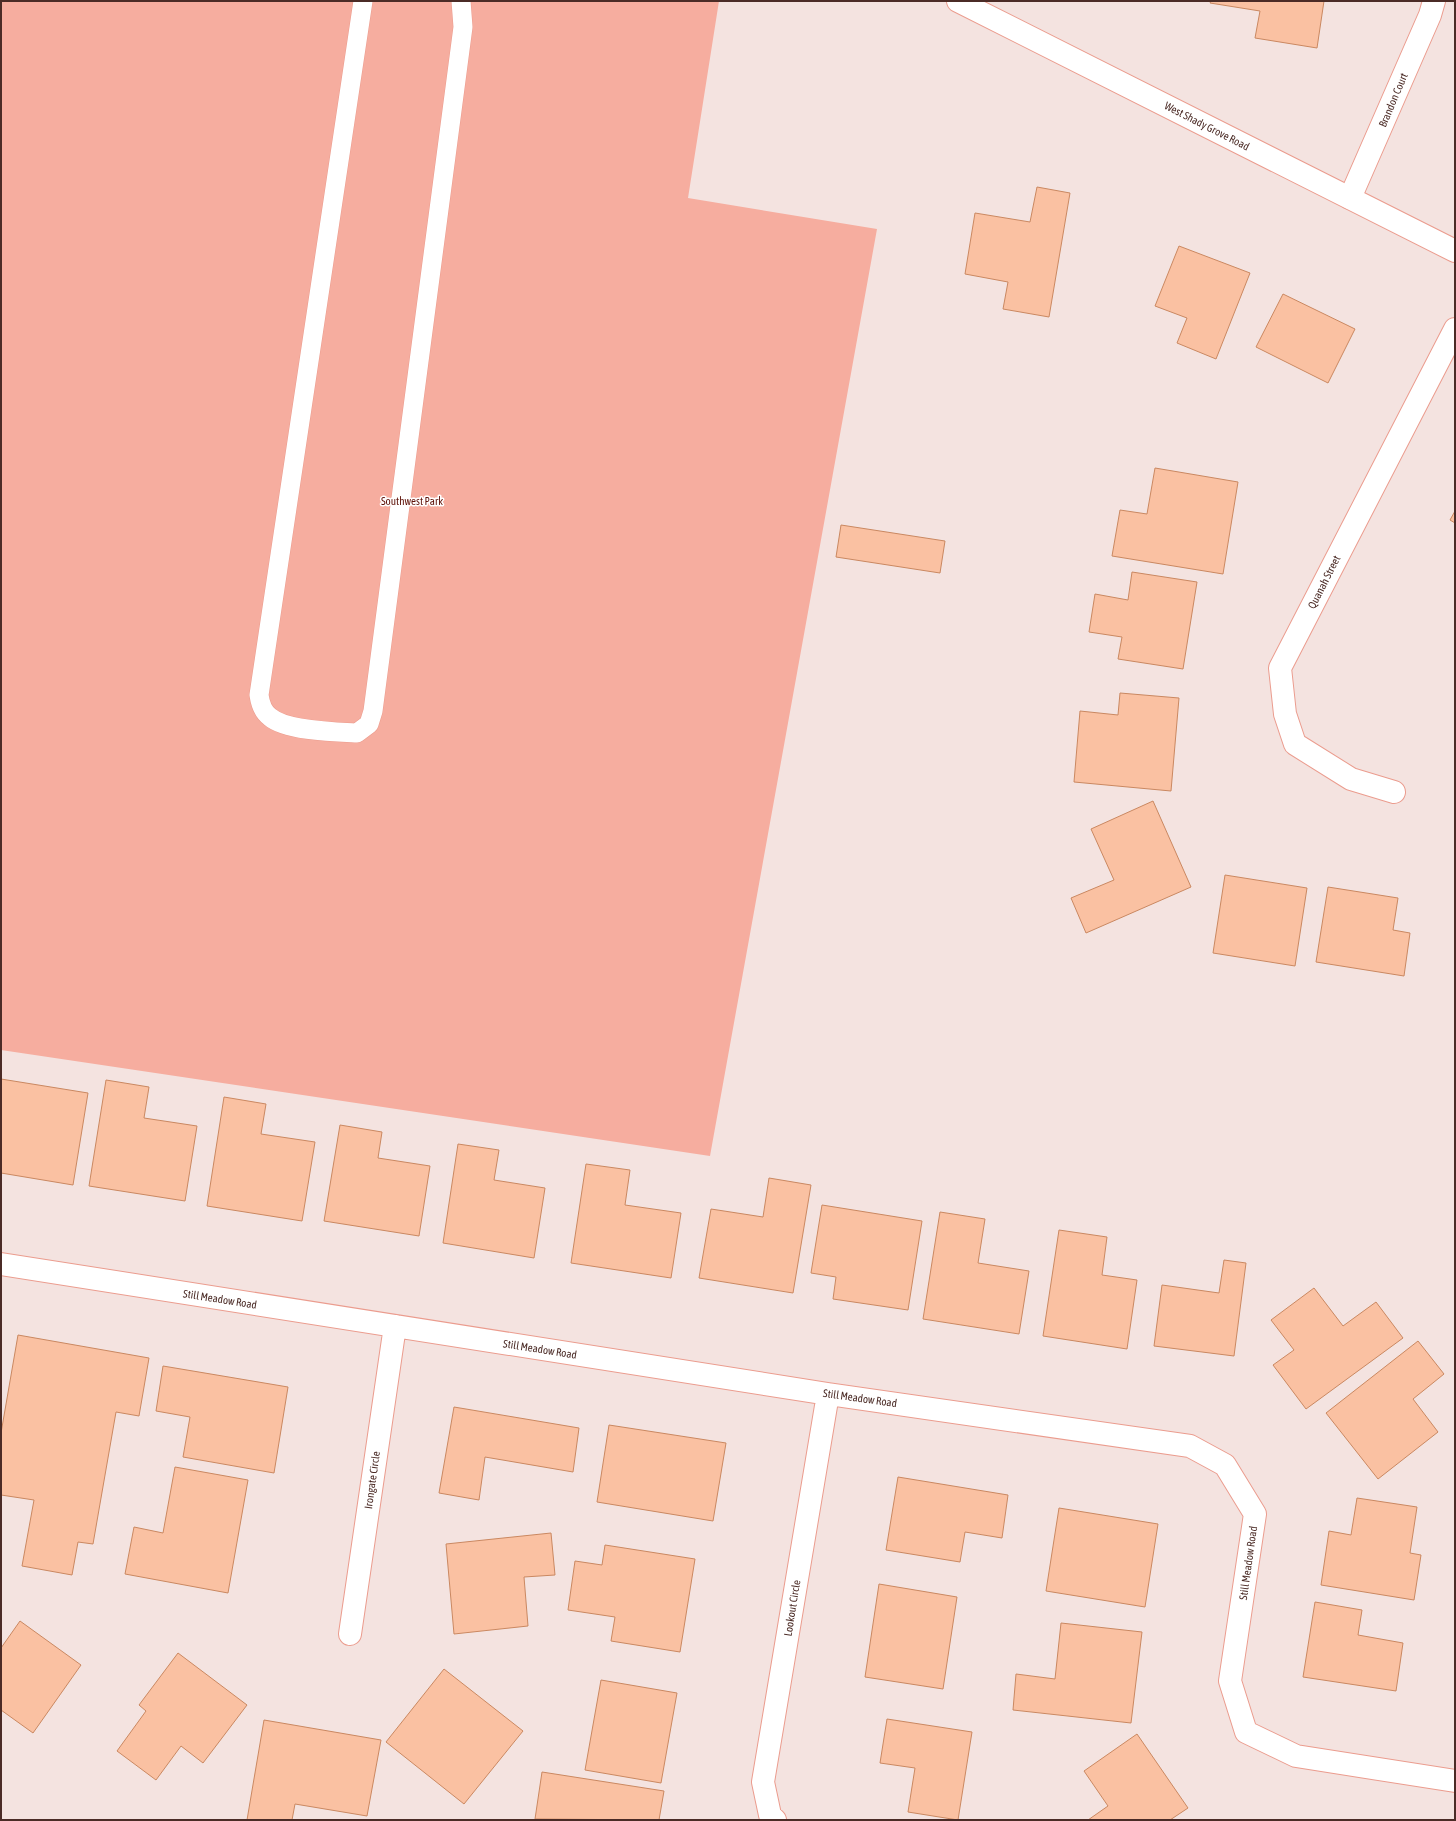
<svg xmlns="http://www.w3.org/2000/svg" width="1456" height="1821" font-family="'Asap Condensed',sans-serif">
	<rect width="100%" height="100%" fill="#f4e3e0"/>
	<path fill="#f6ad9f" d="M1 1H719L688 198 877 229 710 1156 1 1050Z"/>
	<path fill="#fac1a2" stroke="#ca8861" d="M1211 1H1324L1317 48 1255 38 1260 11 1210 3Z
		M1037 187 1070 193 1049 317 1003 309 1008 282 965 274 975 213 1030 222Z
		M1179 246 1250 273 1216 359 1177 343 1187 318 1155 306Z
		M1283 294 1355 329 1328 383 1256 347Z
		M1155 468 1238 482 1223 574 1112 556 1120 510 1147 514Z
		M1455 511V523L1450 520Z
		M841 525 945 541 940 573 836 557Z
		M1132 572 1197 582 1183 669 1118 659 1122 637 1089 632 1095 594 1128 600Z
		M1120 693 1179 698 1171 791 1074 782 1080 711 1118 715Z
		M1153 801 1191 887 1086 933 1071 898 1114 880 1091 829Z
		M1225 875 1307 888 1295 966 1213 953Z
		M1328 887 1398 898 1393 930 1410 933 1404 976 1316 962Z
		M1 1079 88 1093 73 1185 1 1173Z
		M106 1080 149 1087 144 1118 197 1126 185 1201 89 1186Z
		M224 1097 266 1104 261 1134 315 1142 302 1221 207 1206Z
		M340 1125 382 1132 378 1158 430 1166 419 1236 324 1221Z
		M458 1144 499 1150 494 1180 545 1188 534 1258 443 1243Z
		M586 1164 630 1170 625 1205 681 1213 671 1278 571 1263Z
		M769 1178 811 1185 793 1293 699 1278 711 1209 763 1217Z
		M822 1205 922 1221 908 1310 833 1299 836 1277 811 1273Z
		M940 1212 985 1219 978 1263 1029 1271 1019 1334 923 1319Z
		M1059 1230 1107 1237 1102 1275 1137 1280 1127 1349 1043 1336Z
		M1224 1260 1246 1263 1234 1356 1154 1346 1162 1285 1219 1293Z
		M1314 1288 1343 1326 1376 1302 1403 1338 1306 1409 1273 1365 1294 1350 1271 1320Z
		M18 1335 149 1358 139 1416 116 1412 93 1544 78 1542 72 1575 22 1566 34 1500 1 1495V1433Z
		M1418 1341 1444 1374 1413 1399 1438 1432 1378 1479 1326 1413Z
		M163 1366 288 1387 274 1473 183 1457 190 1417 156 1411Z
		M454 1407 579 1428 573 1472 485 1457 479 1500 439 1493Z
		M609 1425 726 1443 713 1521 597 1502Z
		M175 1467 248 1480 228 1593 125 1574 134 1527 163 1533Z
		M898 1477 1008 1495 1002 1538 965 1532 960 1562 886 1550Z
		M1357 1498 1417 1507 1410 1553 1421 1555 1414 1600 1321 1585 1329 1531 1351 1535Z
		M1059 1508 1158 1524 1145 1607 1046 1591Z
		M551 1533 555 1575 524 1577 528 1626 454 1634 446 1544Z
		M605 1545 695 1559 680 1652 611 1641 615 1617 568 1610 575 1561 602 1565Z
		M879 1584 957 1597 943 1689 865 1677Z
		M1315 1602 1362 1610 1358 1635 1403 1643 1396 1691 1303 1677Z
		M20 1621 81 1665 33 1733 1 1710V1648Z
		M1061 1623 1142 1632 1131 1723 1013 1710 1016 1674 1055 1679Z
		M178 1653 247 1705 203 1763 181 1746 156 1780 117 1751 146 1711 139 1705Z
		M444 1669 523 1731 464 1804 386 1742Z
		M601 1680 677 1693 661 1783 585 1770Z
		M887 1719 972 1732 958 1820 908 1812 915 1768 880 1763Z
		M264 1720 381 1740 367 1816 295 1804 292 1820H247Z
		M1137 1734 1188 1808 1170 1820H1088L1108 1806 1084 1771Z
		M542 1772 664 1791 659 1820 535 1819Z"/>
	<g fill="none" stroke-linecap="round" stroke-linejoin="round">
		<g stroke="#eb9c8e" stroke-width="20">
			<path id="service" d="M363 1 259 695C260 702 263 712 270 717 286 731 335 732 357 733L369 724 373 711 463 27 461 1"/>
		</g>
		<g stroke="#eb9c8e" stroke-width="24">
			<path id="minor" d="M1350 198 1430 15 1434 1
				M1394 792 1351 779 1295 744 1285 714 1280 668 1455 329
				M1 1264 828 1394 1190 1446 1225 1465 1255 1514 1230 1681 1246 1732 1296 1756 1455 1781
				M350 1634 395 1326
				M775 1820 770 1815 763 1782 828 1394"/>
		</g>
		<g stroke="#eb9c8e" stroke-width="24">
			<path id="secondary" d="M958 1 1455 251"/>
		</g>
		<use href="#service" stroke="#fff" stroke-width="19"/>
		<use href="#minor" stroke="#fff" stroke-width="22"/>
		<use href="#secondary" stroke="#fff" stroke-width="22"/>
	</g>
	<g text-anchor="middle" stroke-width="3" stroke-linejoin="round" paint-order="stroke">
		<g font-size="11" fill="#4b2b26" stroke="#fff">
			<text transform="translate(1393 100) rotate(-67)" y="4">Brandon Court</text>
			<text transform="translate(1207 126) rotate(27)" y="4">West Shady Grove Road</text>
			<text transform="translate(1324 582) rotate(-63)" y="4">Quanah Street</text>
			<text transform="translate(220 1299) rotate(9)" y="4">Still Meadow Road</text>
			<text transform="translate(540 1349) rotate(9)" y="4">Still Meadow Road</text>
			<text transform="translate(860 1398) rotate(8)" y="4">Still Meadow Road</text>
			<text transform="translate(372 1480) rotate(-82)" y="4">Irongate Circle</text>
			<text transform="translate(1248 1563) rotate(-82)" y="4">Still Meadow Road</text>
			<text transform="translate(792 1608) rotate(-81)" y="4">Lookout Circle</text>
		</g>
		<g font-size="11" fill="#5e1108" stroke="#fff">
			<text x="412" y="505">Southwest Park</text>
		</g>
	</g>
	<rect width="1456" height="1821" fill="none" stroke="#4b2b26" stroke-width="4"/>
</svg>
